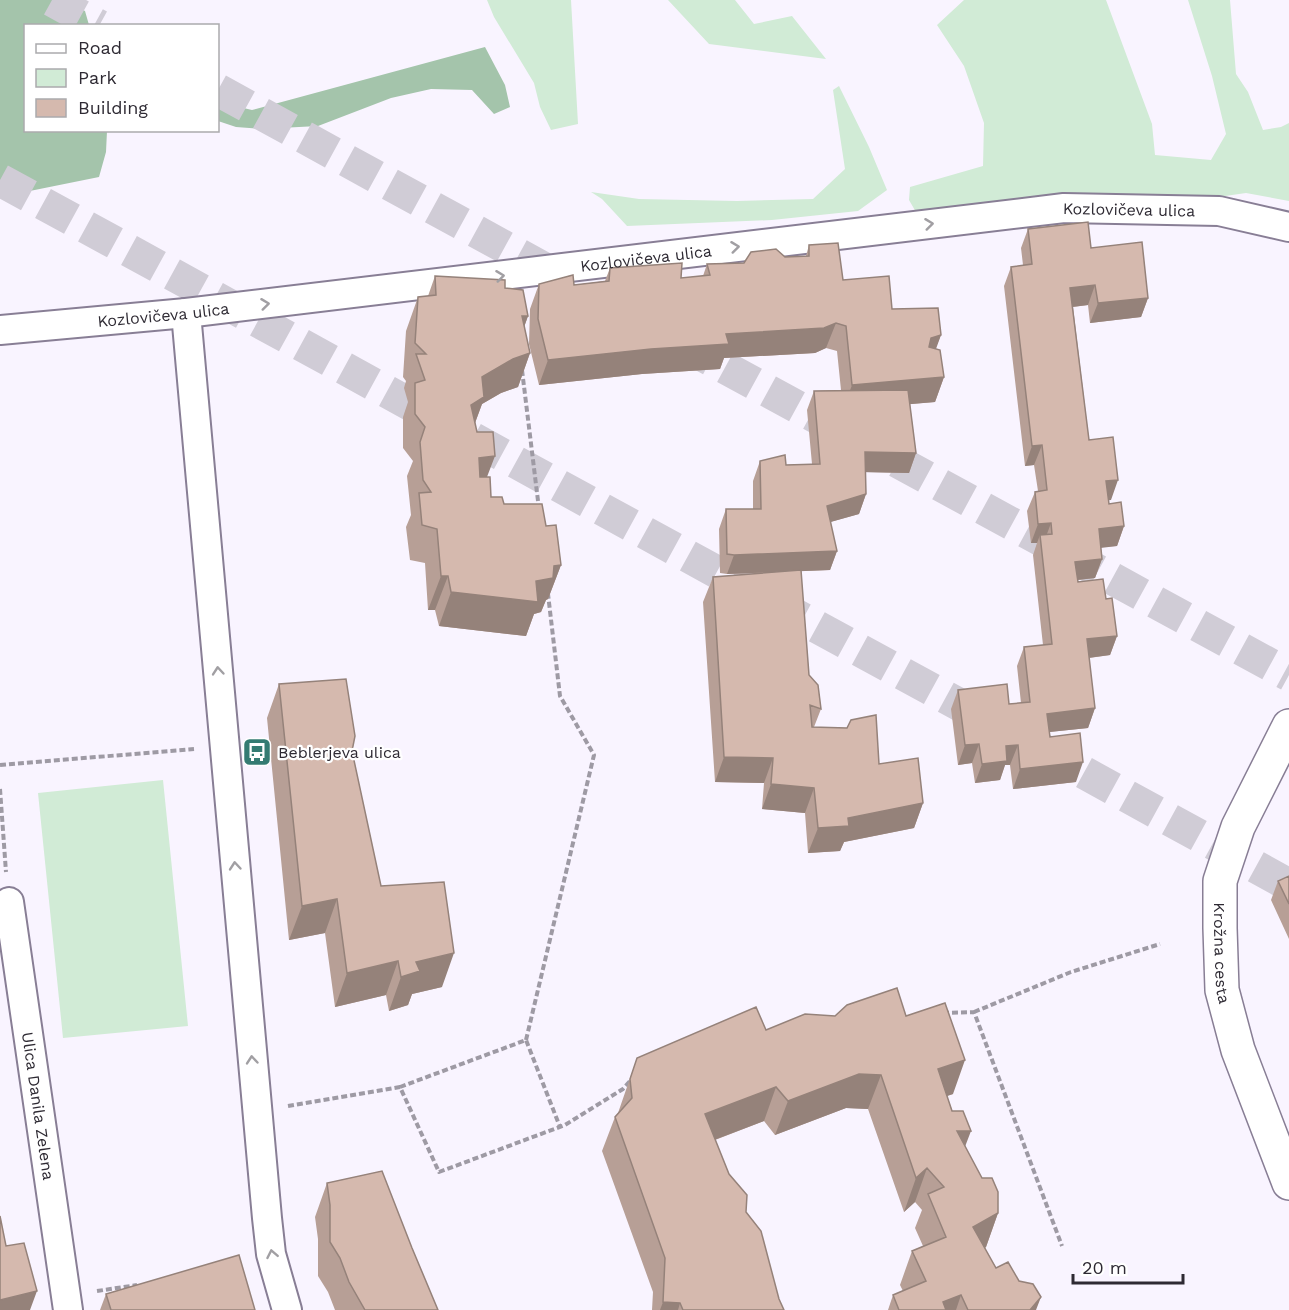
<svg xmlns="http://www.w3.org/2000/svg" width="1289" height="1310" font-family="'Work Sans',sans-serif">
	<rect width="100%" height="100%" fill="#f9f4ff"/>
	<path fill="#d1ebd6" d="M487 0H571L578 124 551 130 540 107 534 83 494 17Z
		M668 0H735L754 24 792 16 826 59 709 44Z
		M964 0H1106L1152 124 1155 155 1211 160 1226 134 1212 76 1188 0H1230L1236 74 1248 92 1263 130 1281 127 1289 123V201L1246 193 1211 198 920 219 909 200 910 187 983 166 984 123 964 66 937 25Z
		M839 86 869 147 887 190 858 211 772 220 627 226 602 199 591 192 639 199 737 201 813 199 845 169 833 90Z
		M163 780 188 1026 63 1038 38 793Z"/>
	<path fill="#a4c4ab" d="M0 0H65L85 11 89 25 26 26V130L107 131 106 152 99 177 5 196 0 195Z
		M485 47 505 85 510 107 494 114 472 90 431 89 391 98 318 126 261 129 236 127 218 121V102L252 110Z"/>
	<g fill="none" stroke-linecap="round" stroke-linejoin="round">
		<path stroke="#d0ccd6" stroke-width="33" stroke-dasharray="33 16" stroke-linecap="butt" d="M52 0 99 26
			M218 90 563 279
			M0 180 993 723
			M682 344 1289 675
			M1041 749 1289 885"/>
		<g stroke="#887e95" stroke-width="32">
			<g id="street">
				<path d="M186 313 267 1218 271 1254 287 1310"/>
				<path id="s1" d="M0 330 186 313 1064 208 1219 211 1289 227"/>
				<path id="s2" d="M9 902 68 1310"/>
			</g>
		</g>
		<g stroke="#887e95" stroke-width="36">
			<g id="secondary">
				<path id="s3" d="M1289 726 1238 827 1220 881V928L1222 990 1238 1050 1289 1183"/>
			</g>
		</g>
		<path stroke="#9e9aa4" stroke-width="4" stroke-dasharray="6 3" stroke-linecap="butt" d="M522 370 539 509
			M0 765 194 749
			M0 789 6 872
			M974 1012 1071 972 1160 944
			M943 1013 974 1012 1062 1246
			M526 1040 594 755 560 696 548 594
			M400 1087 526 1040 560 1127
			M288 1106 400 1087 439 1172 565 1125 623 1089 631 1080
			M97 1291 137 1285"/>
		<use href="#street" stroke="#fff" stroke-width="28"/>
		<use href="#secondary" stroke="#fff" stroke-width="33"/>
	</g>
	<path fill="#b79f96" d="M1028 229 1091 248 1148 298 1141 317 1090 323 1088 305 1073 307 1089 440 1111 500H1109V504L1124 526 1117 546 1101 547 1102 559 1095 578 1077 580 1078 582 1106 599 1117 636 1110 655 1089 658 1095 708 1088 728 1049 732 1050 737 1076 782 1013 789 1010 765H1005L1000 780 975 783 972 763 958 765 951 709 958 690 1009 704 1021 703 1017 666 1024 647 1043 645 1033 555 1037 543H1031L1027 511 1035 492 1038 491 1034 465 1025 466 1004 286 1011 267 1023 265 1021 248Z
		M809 245 843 280 892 309 941 335 935 349 944 377 935 402 910 404 916 453 909 473 866 472V494L859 514 830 522 837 551 830 570 801 571 809 675 821 709 814 727 879 764 923 803 914 828 844 842 840 851 808 853 805 813 762 809 764 783 715 782 703 602 713 577 766 573 727 574 720 573 719 529 726 509H753V481L760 461 786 465 812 464 807 410 814 391 841 390 837 351 826 348 815 353 724 358 720 369 642 374 539 385 529 344 530 309 539 284 574 285 605 281 610 268 681 278 703 276 707 264 744 263 785 257 806 256Z
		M435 276 505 288 528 316 524 327 530 353 518 387 501 393 482 404 475 423 491 497 546 526 561 565 548 599 546 600 541 612 534 614 526 636 439 626 435 610H428L425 563 410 560 406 527 411 515 407 476 413 461 403 448V417L408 402 404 388 406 381 403 377 406 331 418 297 428 296Z
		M279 684 352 751 381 886 442 987 412 994 408 1005 389 1011 386 995 335 1007 325 933 289 940 267 718Z
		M1289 876V939L1271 900 1278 881Z
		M835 1016H906L953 1094 947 1096 965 1146 998 1213 986 1247 985 1248 996 1268 1019 1281 1036 1310H888L893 1295 903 1291 900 1285 912 1251 923 1246 915 1228 922 1210 915 1202 904 1212 868 1109 846 1108 775 1135 764 1121 715 1140 729 1174 746 1212 779 1299 784 1310H652L653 1292 602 1151 615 1117 618 1113 637 1058Z
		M327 1183 412 1248 438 1310H335L328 1292 318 1276V1239L315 1217Z
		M106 1294 255 1310H100Z"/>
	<path fill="#95827a" d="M1095 285 1088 305 1063 308 1070 288Z
		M1148 298 1141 317 1090 323 1098 303Z
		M522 316H528L516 350Z
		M836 323 826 348 815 353 724 358 720 369 642 374 539 385 548 360 726 334Z
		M941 335 932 360 921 363 931 338Z
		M530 353 518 387 501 393 482 404 472 431 459 439 482 377 513 359Z
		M944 377 935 402 843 410 852 385Z
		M1042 445 1034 465 1025 466 1032 446Z
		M865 452 916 453 909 473 858 472Z
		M495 456 482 490 466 492 479 458Z
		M1118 480 1111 500 1099 501 1106 481Z
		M866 494 859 514 820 525 827 506Z
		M1051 523 1044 542 1040 535 1037 543H1031L1038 524Z
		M1124 526 1117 546 1092 549 1099 529Z
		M837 551 830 570 727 574 734 555Z
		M1102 559 1095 578 1068 581 1075 562Z
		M561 565 548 599 546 600 541 612 534 614 526 636 439 626 451 592 536 581 554 566Z
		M441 576H448L435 610H428Z
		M1117 636 1110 655 1080 659 1087 639Z
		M1095 708 1088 728 1040 733 1047 714Z
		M979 744 972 763 958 765 965 745Z
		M1018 745 1010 765H1005L1000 780 975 783 982 764 1006 746Z
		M724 757 773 758 764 783 715 782Z
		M1083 762 1076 782 1013 789 1020 769Z
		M771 784 814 788 805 813 762 809Z
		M923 803 914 828 844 842 840 851 808 853 818 828 848 818Z
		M337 899 325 933 289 940 302 906Z
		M454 953 442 987 412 994 408 1005 389 1011 401 977 416 962Z
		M398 961 386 995 335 1007 347 973Z
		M965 1060 953 1094 925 1103 938 1069Z
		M859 1074 881 1075 868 1109 846 1108 775 1135 788 1101Z
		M776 1087 764 1121 693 1148 705 1114Z
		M957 1131H971L958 1165Z
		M927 1168 915 1202 904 1212 916 1178Z
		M998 1213 986 1247 961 1261 973 1227Z
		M37 1291 30 1310H0V1300Z
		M961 1295 956 1310H940L943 1302Z
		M1041 1297 1036 1310H1030Z
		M663 1302 680 1303 678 1310H660Z"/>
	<path fill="#d5b9ae" stroke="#95827a" stroke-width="1.5" d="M1088 222 1091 248 1142 242 1148 298 1098 303 1095 285 1070 288 1089 440 1113 437 1118 480 1106 481 1109 504 1121 502 1124 526 1099 529 1102 559 1075 562 1078 582 1103 579 1106 599 1112 598 1117 636 1087 639 1095 708 1047 714 1050 737 1080 733 1083 762 1020 769 1018 745 1006 746 1007 761 982 764 979 744 965 745 958 690 1007 684 1009 704 1030 702 1024 647 1052 644 1040 535 1052 534 1051 523 1038 524 1035 492 1047 490 1042 445 1032 446 1011 267 1032 264 1028 229Z
		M838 243 843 280 889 276 892 309 938 308 941 335 931 338 929 347 940 350 944 377 852 385 846 326 836 323 824 328 726 334 729 344 651 349 548 360 538 319 539 284 573 275 574 285 609 281 610 268 682 263 681 278 710 275 707 264 744 263 751 252 776 249 785 257 809 256V245Z
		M435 276 505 280V288L523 290 528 316H522L530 353 513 359 482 377 484 397 471 405 477 432H493L495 456 479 458 480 477H490L491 497H502L504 504H542L546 526 556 525 561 565 554 566 553 578 536 581 538 602 451 592 448 576H441L437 529 422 525 419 493 431 492 423 480 420 442 425 427 415 414V383L425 380 416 354H426L415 343 418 297 436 295Z
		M908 390 916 453 865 452 866 494 827 506 837 551 734 555 727 554 726 509H761L760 461 785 455 786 465 820 464 814 391Z
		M801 570 809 675 818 685 821 709 810 705 812 727 847 728 851 720 876 715 879 764 918 758 923 803 848 818 849 826 818 828 814 788 771 784 773 758 724 757 713 577Z
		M346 679 355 736 352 751 381 886 444 882 454 953 416 962 420 971 401 977 398 961 347 973 337 899 302 906 279 684Z
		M1289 876V904L1278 881Z
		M897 988 906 1016 945 1003 965 1060 938 1069 952 1111H963L971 1131H957L982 1178H992L998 1192V1213L973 1227 996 1268 1008 1262 1019 1281 1033 1284 1041 1297 1030 1310H968L961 1295 943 1302 946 1310H899L893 1295 926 1281 912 1251 946 1237 928 1194 944 1187 927 1168 916 1178 881 1075 859 1074 788 1101 776 1087 705 1114 729 1174 747 1195 746 1212 761 1231 779 1299 784 1310H683L680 1303 663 1302 665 1258 615 1117 632 1098 630 1079 637 1058 756 1007 766 1030 805 1014 835 1016 847 1005Z
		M382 1171 412 1248 438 1310H365L349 1282 340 1258 330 1242V1205L327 1183Z
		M0 1216 6 1246 24 1243 37 1291 0 1300Z
		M239 1255 255 1310H111L106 1294Z"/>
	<defs><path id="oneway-chevron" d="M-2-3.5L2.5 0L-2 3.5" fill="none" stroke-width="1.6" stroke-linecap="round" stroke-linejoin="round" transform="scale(1.5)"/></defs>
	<g stroke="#a19fa3">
		<use href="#oneway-chevron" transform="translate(929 224) rotate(-7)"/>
		<use href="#oneway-chevron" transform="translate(735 247) rotate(-7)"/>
		<use href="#oneway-chevron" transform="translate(500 276) rotate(-7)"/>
		<use href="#oneway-chevron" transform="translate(265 304) rotate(-7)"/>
		<use href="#oneway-chevron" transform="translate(218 671) rotate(-95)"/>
		<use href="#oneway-chevron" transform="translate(235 866) rotate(-95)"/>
		<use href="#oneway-chevron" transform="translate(252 1060) rotate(-95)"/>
		<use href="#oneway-chevron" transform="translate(272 1254) rotate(-101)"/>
	</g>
	<defs>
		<g id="bus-square" transform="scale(1.5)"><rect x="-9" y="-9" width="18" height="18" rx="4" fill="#347b72" stroke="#fff"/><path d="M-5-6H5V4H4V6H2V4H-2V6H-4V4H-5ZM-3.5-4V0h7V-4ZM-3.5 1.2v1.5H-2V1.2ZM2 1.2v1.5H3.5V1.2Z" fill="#fff"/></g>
	</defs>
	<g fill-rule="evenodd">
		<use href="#bus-square" x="257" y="752"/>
	</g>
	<g text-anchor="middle" stroke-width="4.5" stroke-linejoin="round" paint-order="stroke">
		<g font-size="16" fill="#2e2a33" stroke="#fff">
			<text dy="6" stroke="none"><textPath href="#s1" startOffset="1136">Kozlovičeva ulica</textPath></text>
			<text dy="6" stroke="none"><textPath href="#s1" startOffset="650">Kozlovičeva ulica</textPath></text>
			<text dy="6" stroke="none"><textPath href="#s1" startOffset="164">Kozlovičeva ulica</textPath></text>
			<text dy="6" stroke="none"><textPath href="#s3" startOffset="242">Krožna cesta</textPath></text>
			<text dy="6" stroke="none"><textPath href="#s2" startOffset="206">Ulica Danila Zelena</textPath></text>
		</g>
		<g font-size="16" fill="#2e2a33" stroke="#fff" text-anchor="start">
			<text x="278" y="758">Beblerjeva ulica</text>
		</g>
	</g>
	<rect x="24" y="24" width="195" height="108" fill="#ffffff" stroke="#abaaad" stroke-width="1.5"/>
	<rect x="36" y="44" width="30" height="9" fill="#ffffff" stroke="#abaaad" stroke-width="1.5"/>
	<text x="78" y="54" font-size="18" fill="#2e2a33">Road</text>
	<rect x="36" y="69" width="30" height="18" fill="#d1ebd6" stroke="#abaaad" stroke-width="1.5"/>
	<text x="78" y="84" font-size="18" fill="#2e2a33">Park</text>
	<rect x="36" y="99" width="30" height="18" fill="#d5b9ae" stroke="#abaaad" stroke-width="1.5"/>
	<text x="78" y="114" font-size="18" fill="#2e2a33">Building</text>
	<path d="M1073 1274v9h110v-9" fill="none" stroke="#2e2a33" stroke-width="3"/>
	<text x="1082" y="1274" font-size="18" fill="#2e2a33" stroke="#ffffff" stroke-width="4.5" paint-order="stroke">20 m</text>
</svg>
